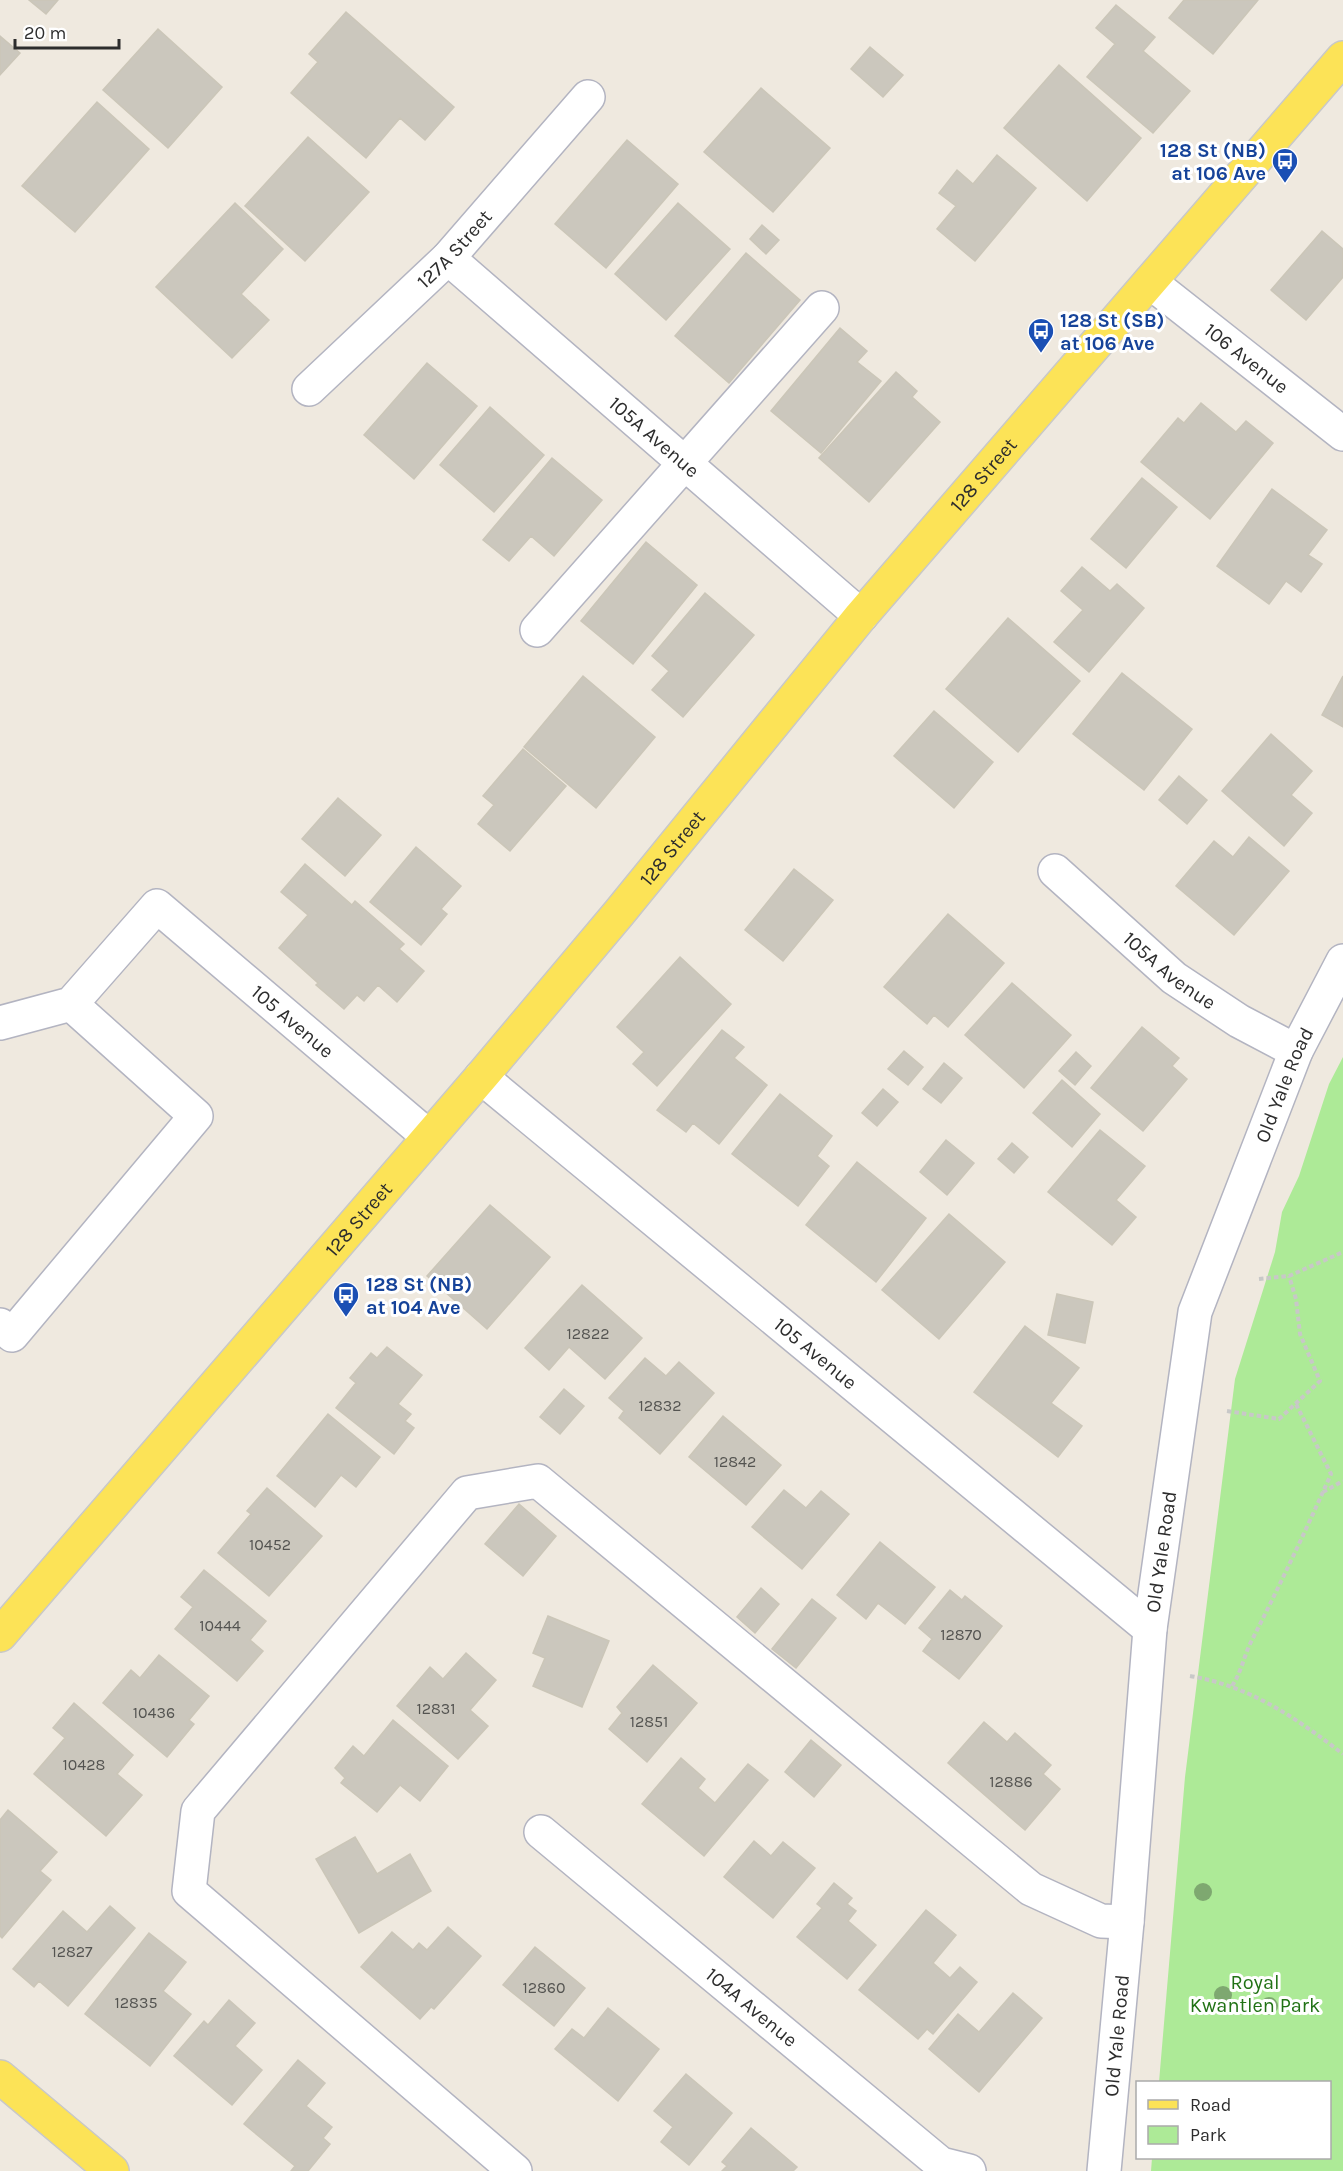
<svg xmlns="http://www.w3.org/2000/svg" width="1343" height="2171" font-family="Karla,sans-serif">
	<rect width="100%" height="100%" fill="#efe9df"/>
	<path fill="#adea97" d="M1343 1057V2171H1151L1152 2158H1330V2082H1159L1185 1777 1235 1379 1275 1252 1282 1212 1299 1176 1329 1084Z"/>
	<path fill="#cbc7bd" stroke="#cbc6b8" stroke-width="1.5" d="M29 0H58L46 14Z
		M1184 0H1258L1213 54 1169 18Z
		M1116 5 1155 37 1143 51 1190 91 1153 133 1087 77 1115 44 1096 28Z
		M346 12 454 107 425 140 400 118 366 158 291 93 318 62 309 54Z
		M158 29 222 87 168 148 103 90Z
		M0 36 20 53 0 75Z
		M870 47 903 75 883 97 851 69Z
		M1059 65 1141 138 1087 201 1004 128Z
		M761 88 830 148 773 212 704 152Z
		M97 102 149 149 75 232 22 186Z
		M308 137 369 192 305 261 245 206Z
		M627 140 678 184 606 268 555 224Z
		M997 155 1036 188 975 261 937 229 956 206 939 193 957 170 973 184Z
		M235 203 283 249 241 294 269 320 232 358 156 287Z
		M678 203 730 249 666 320 615 274Z
		M762 225 779 240 766 254 750 239Z
		M1322 231 1343 249V277L1306 320 1271 290Z
		M746 253 800 300 729 383 675 336Z
		M840 328 867 351 857 362 881 381 821 453 771 411Z
		M427 363 477 406 414 479 364 435Z
		M896 372 917 391 912 397 940 422 869 502 819 458Z
		M1201 403 1236 432 1246 421 1273 443 1210 519 1141 462 1178 418 1184 423Z
		M490 407 544 455 494 512 440 465Z
		M552 458 602 500 554 556 531 536 509 561 483 540Z
		M1142 478 1177 507 1126 568 1091 539Z
		M1272 489 1327 530 1308 555 1322 564 1301 592 1286 581 1269 604 1217 566Z
		M646 542 697 585 633 664 581 621Z
		M1082 567 1110 591 1117 584 1144 608 1089 672 1054 642 1083 610 1061 591Z
		M705 593 754 635 683 717 652 690 669 671 652 656Z
		M1008 618 1080 681 1018 752 946 689Z
		M1122 673 1192 729 1144 790 1073 734Z
		M583 676 655 737 596 808 524 747Z
		M1343 676V727L1322 715Z
		M934 711 993 762 954 808 894 756Z
		M1271 734 1312 771 1291 795 1312 813 1284 846 1222 791Z
		M523 749 566 786 510 851 478 824 494 805 483 796Z
		M1179 776 1207 800 1187 824 1159 800Z
		M338 798 381 835 345 876 302 839Z
		M1249 837 1289 871 1234 935 1176 886 1214 841 1233 857Z
		M416 847 461 886 441 909 447 914 421 945 370 902Z
		M305 864 352 905 355 901 404 944 399 949 424 971 397 1002 378 985 364 1001 357 995 344 1009 316 985 318 983 279 948 308 915 281 892Z
		M794 869 833 900 783 961 745 930Z
		M948 914 1004 963 948 1027 934 1015 927 1024 884 987Z
		M680 957 731 1004 657 1086 633 1064 644 1052 617 1027Z
		M1012 983 1071 1035 1024 1088 965 1035Z
		M1142 1027 1179 1058 1172 1066 1187 1079 1143 1131 1091 1088Z
		M722 1030 744 1047 734 1058 767 1085 719 1144 693 1123 686 1132 657 1110Z
		M904 1051 923 1067 908 1085 888 1069Z
		M1076 1052 1091 1066 1075 1085 1059 1071Z
		M944 1063 962 1078 941 1103 923 1089Z
		M1062 1080 1100 1114 1072 1147 1033 1113Z
		M883 1089 898 1102 877 1126 862 1113Z
		M780 1094 832 1136 817 1156 829 1166 798 1206 732 1154Z
		M1100 1130 1145 1166 1116 1200 1136 1217 1112 1245 1048 1192Z
		M946 1140 974 1163 947 1195 920 1172Z
		M1012 1143 1028 1157 1014 1173 998 1159Z
		M857 1162 926 1218 876 1282 806 1225Z
		M490 1205 550 1257 487 1329 427 1276Z
		M949 1214 1005 1262 939 1339 882 1290Z
		M582 1285 642 1338 605 1379 569 1347 549 1370 525 1348Z
		M1057 1294 1093 1302 1085 1343 1048 1335Z
		M1025 1326 1079 1368 1051 1403 1082 1426 1058 1457 974 1392Z
		M387 1347 422 1375 398 1404 411 1414 405 1421 414 1428 394 1454 336 1408 356 1383 350 1378 371 1353 377 1358Z
		M645 1358 666 1376 679 1362 714 1393 660 1454 619 1418 624 1411 609 1398Z
		M564 1389 584 1406 560 1434 540 1417Z
		M328 1414 380 1457 356 1487 341 1475 315 1507 277 1476Z
		M723 1416 781 1465 746 1505 689 1457Z
		M267 1488 322 1536 269 1596 218 1553 251 1514 247 1511Z
		M784 1490 806 1508 821 1491 849 1514 802 1569 752 1527Z
		M519 1504 556 1536 523 1576 485 1544Z
		M880 1542 935 1587 905 1624 878 1603 866 1619 837 1595Z
		M204 1570 266 1621 250 1640 263 1651 237 1681 175 1629 193 1607 181 1597Z
		M761 1588 779 1604 755 1633 737 1617Z
		M950 1590 962 1600 965 1596 1002 1626 959 1679 923 1651 932 1639 919 1628Z
		M812 1599 836 1618 796 1668 772 1649Z
		M548 1616 609 1641 582 1707 533 1686 545 1658 533 1653Z
		M466 1653 496 1680 470 1710 488 1726 458 1759 397 1706 430 1667 443 1679Z
		M159 1655 209 1696 189 1720 194 1724 167 1757 103 1703 131 1670 140 1678Z
		M653 1665 697 1703 647 1762 609 1729 622 1713 617 1707Z
		M74 1703 133 1755 117 1774 142 1795 106 1836 34 1774 65 1738 53 1728Z
		M393 1720 448 1766 420 1801 400 1785 377 1812 341 1783 345 1778 335 1768 353 1746 364 1756Z
		M984 1722 1007 1742 1015 1733 1051 1765 1043 1774 1060 1789 1025 1830 948 1763Z
		M811 1740 841 1765 814 1797 785 1772Z
		M681 1758 705 1779 698 1788 715 1803 748 1764 768 1780 704 1856 642 1804Z
		M8 1810 57 1852 40 1871 51 1880 2 1938 0 1936V1820Z
		M355 1837 377 1874 410 1854 431 1891 359 1933 316 1859Z
		M754 1841 771 1856 783 1842 815 1868 773 1918 724 1877Z
		M834 1883 852 1898 847 1904 856 1911 848 1921 876 1945 847 1979 797 1937 822 1908 817 1904Z
		M110 1906 135 1928 68 2006 39 1981 34 1987 13 1969 63 1911 87 1932Z
		M926 1910 956 1935 933 1963 950 1978 960 1967 977 1982 933 2034 927 2029 918 2039 859 1990Z
		M448 1927 481 1956 434 2009 431 2007 420 2019 361 1967 392 1932 413 1950 419 1943 427 1950Z
		M149 1933 186 1962 163 1991 191 2014 150 2066 85 2014Z
		M535 1947 585 1988 554 2026 503 1985Z
		M1013 1993 1042 2018 979 2092 929 2049 958 2014 979 2032Z
		M229 2000 255 2023 235 2046 262 2070 232 2105 174 2056 204 2021 208 2025Z
		M608 2008 659 2049 618 2101 555 2049 572 2029 584 2038Z
		M298 2060 325 2083 306 2106 332 2127 323 2138 330 2144 308 2171H291L295 2166 244 2124Z
		M686 2074 732 2113 689 2165 661 2142 673 2127 654 2111Z
		M751 2128 797 2167 793 2171H722L727 2166 722 2162Z"/>
	<g fill="none" stroke-linecap="round" stroke-linejoin="round">
		<g stroke="#b3b4c1" stroke-width="36">
			<g id="minor">
				<path id="s1" d="M448 258 861 616"/>
				<path id="s2" d="M1150 282 1343 434"/>
				<path id="s3" d="M309 389 448 258 588 97"/>
				<path d="M537 630 822 308"/>
				<path id="s4" d="M1055 871 1174 978 1239 1021 1296 1051"/>
				<path id="s5" d="M0 1023 71 1004 157 906 429 1137"/>
				<path id="s6" d="M481 1077 1150 1629"/>
				<path d="M0 1325 12 1335 196 1116 71 1004"/>
				<path id="s7" d="M541 1832 941 2164 969 2171"/>
				<path d="M515 2171 189 1891 198 1811 467 1493 538 1481 1031 1889 1101 1921 1127 1922"/>
				<path id="s8" d="M1104 2171 1127 1922 1150 1629 1195 1312 1296 1051 1343 961"/>
			</g>
		</g>
		<g stroke="#c8c8c8" stroke-width="36">
			<g id="major">
				<path id="s9" d="M0 1635 481 1077 619 913 861 616 1343 58"/>
				<path d="M0 2077 112 2171"/>
			</g>
		</g>
		<path stroke="#c8c8c8" stroke-width="4" stroke-dasharray="4.5 3" stroke-linecap="butt" d="M1259 1279 1289 1276 1343 1252
			M1227 1411 1279 1419 1320 1381 1300 1334 1296 1299 1289 1276
			M1323 1492 1343 1481
			M1190 1676C1250 1686 1296 1718 1343 1754
			M1232 1686C1242 1671 1244 1655 1252 1640 1280 1585 1306 1530 1331 1474L1296 1404"/>
		<use href="#minor" stroke="#fff" stroke-width="33"/>
		<use href="#major" stroke="#fce357" stroke-width="33"/>
	</g>
	<g fill="#7ea870">
		<circle cx="1203" cy="1892" r="9"/>
		<circle cx="1223" cy="1995" r="9"/>
		<circle cx="1269" cy="2006" r="9"/>
	</g>
	<defs>
		<g id="bus-pin" transform="scale(1.35)"><path d="M0 17L-7.5 6A9.5 9.5 0 1 1 7.5 6Z" fill="#1a4fb4" stroke="#fff"/><path d="M-5-6H5V4H4V6H2V4H-2V6H-4V4H-5ZM-3.5-4V0h7V-4ZM-3.5 1.2v1.5H-2V1.2ZM2 1.2v1.5H3.5V1.2Z" fill="#fff"/></g>
	</defs>
	<g fill-rule="evenodd">
		<use href="#bus-pin" x="1285" y="161"/>
		<use href="#bus-pin" x="1041" y="331"/>
		<use href="#bus-pin" x="346" y="1295"/>
	</g>
	<g text-anchor="middle" stroke-width="6" stroke-linejoin="round" paint-order="stroke">
		<g font-size="16" fill="#545451">
			<text x="588" y="1339">12822</text>
			<text x="660" y="1411">12832</text>
			<text x="735" y="1467">12842</text>
			<text x="270" y="1550">10452</text>
			<text x="220" y="1631">10444</text>
			<text x="961" y="1640">12870</text>
			<text x="436" y="1714">12831</text>
			<text x="154" y="1718">10436</text>
			<text x="649" y="1727">12851</text>
			<text x="84" y="1770">10428</text>
			<text x="1011" y="1787">12886</text>
			<text x="72" y="1957">12827</text>
			<text x="544" y="1993">12860</text>
			<text x="136" y="2008">12835</text>
		</g>
		<g font-size="20" font-weight="bold" fill="#164399" stroke="#fff" text-anchor="start">
			<text x="1266" y="157" text-anchor="end">128 St (NB)<tspan x="1266" dy="23">at 106 Ave</tspan></text>
			<text x="1060" y="327">128 St (SB)<tspan x="1060" dy="23">at 106 Ave</tspan></text>
			<text x="366" y="1291">128 St (NB)<tspan x="366" dy="23">at 104 Ave</tspan></text>
		</g>
		<g font-size="20" fill="#2d2d2d" stroke="#fff">
			<text dy="7" stroke="none"><textPath href="#s3" startOffset="202">127A Street</textPath></text>
			<text dy="7" stroke="none"><textPath href="#s2" startOffset="123">106 Avenue</textPath></text>
			<text dy="7" stroke="none"><textPath href="#s1" startOffset="273">105A Avenue</textPath></text>
			<text dy="7" stroke="none"><textPath href="#s9" startOffset="1521">128 Street</textPath></text>
			<text dy="7" stroke="none"><textPath href="#s9" startOffset="1035">128 Street</textPath></text>
			<text dy="7" stroke="none"><textPath href="#s4" startOffset="152">105A Avenue</textPath></text>
			<text dy="7" stroke="none"><textPath href="#s5" startOffset="382">105 Avenue</textPath></text>
			<text dy="7" stroke="none"><textPath href="#s8" startOffset="1108">Old Yale Road</textPath></text>
			<text dy="7" stroke="none"><textPath href="#s9" startOffset="549">128 Street</textPath></text>
			<text dy="7" stroke="none"><textPath href="#s6" startOffset="434">105 Avenue</textPath></text>
			<text dy="7" stroke="none"><textPath href="#s8" startOffset="622">Old Yale Road</textPath></text>
			<text dy="7" stroke="none"><textPath href="#s7" startOffset="274">104A Avenue</textPath></text>
			<text dy="7" stroke="none"><textPath href="#s8" startOffset="136">Old Yale Road</textPath></text>
		</g>
		<g font-size="20" fill="#217215" stroke="#fff">
			<text x="1255" y="1989">Royal<tspan x="1255" dy="23">Kwantlen Park</tspan></text>
		</g>
	</g>
	<rect x="1136" y="2081" width="195" height="78" fill="#ffffff" stroke="#ababab" stroke-width="1.5"/>
	<rect x="1148" y="2100" width="30" height="9" fill="#fce357" stroke="#ababab" stroke-width="1.5"/>
	<text x="1190" y="2111" font-size="18" fill="#2d2d2d">Road</text>
	<rect x="1148" y="2126" width="30" height="18" fill="#adea97" stroke="#ababab" stroke-width="1.5"/>
	<text x="1190" y="2141" font-size="18" fill="#2d2d2d">Park</text>
	<path d="M15 39v9h104v-9" fill="none" stroke="#2d2d2d" stroke-width="3"/>
	<text x="24" y="39" font-size="18" fill="#2d2d2d" stroke="#ffffff" stroke-width="4.5" paint-order="stroke">20 m</text>
</svg>
